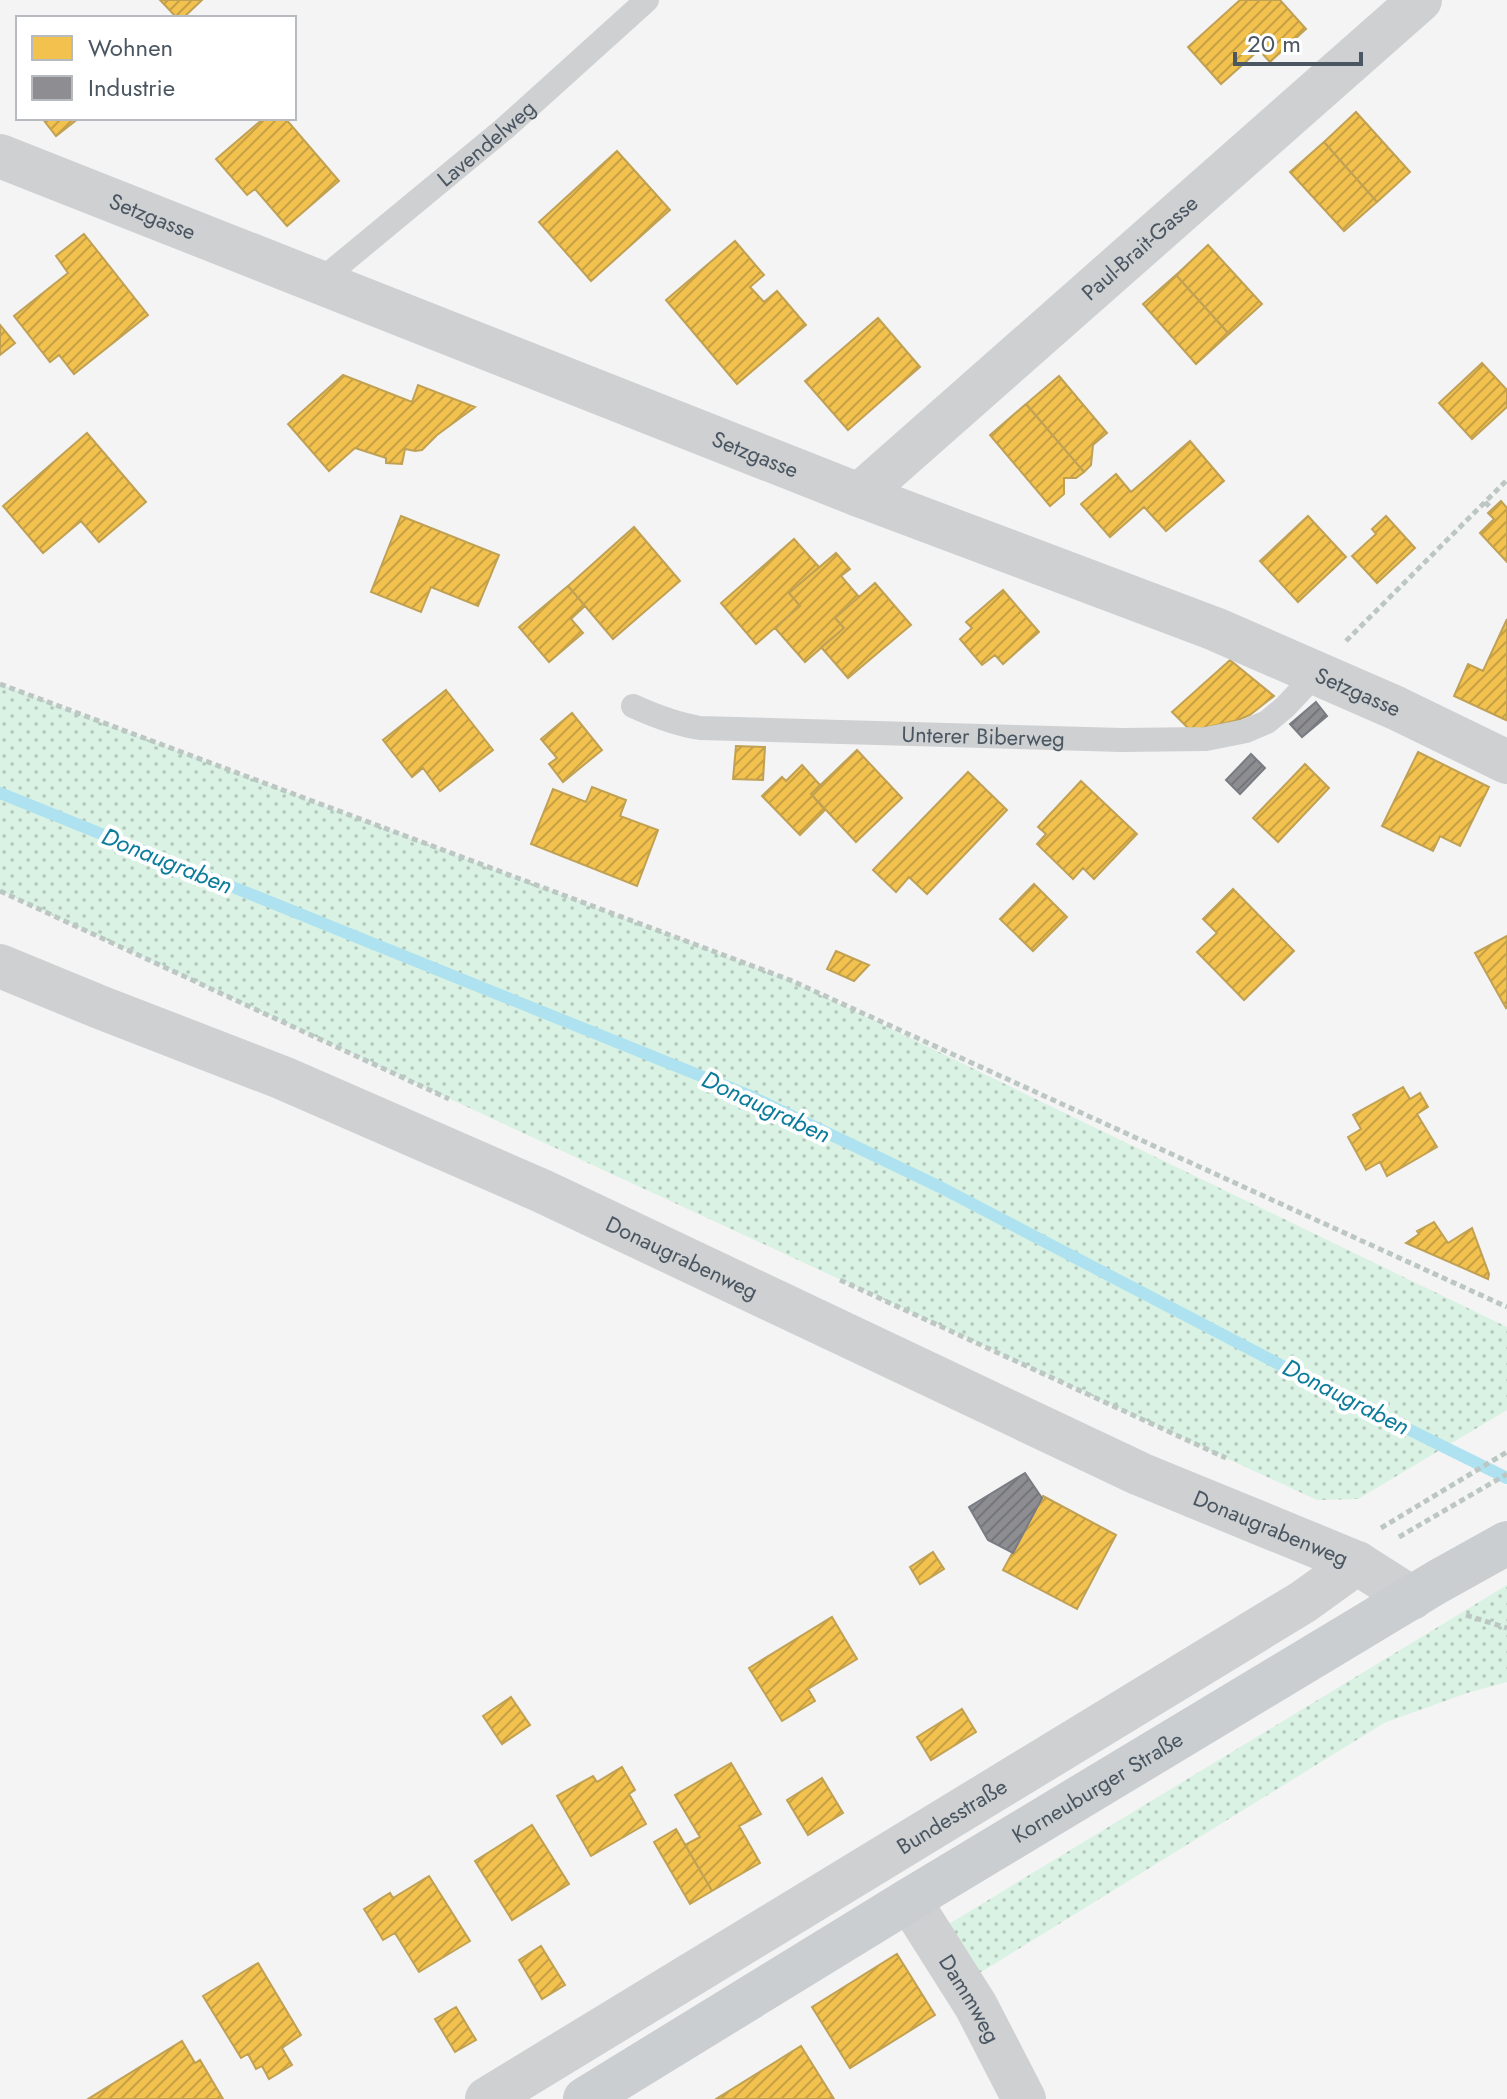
<svg xmlns="http://www.w3.org/2000/svg" width="1507" height="2099" font-family="Jost,sans-serif">
	<defs>
		<pattern id="grass-dots" width="8" height="8" patternUnits="userSpaceOnUse" patternTransform="scale(2)"><rect width="8" height="8" fill="#d9f2e3"/><path d="M2 2h.1M6 6h.1" fill="none" stroke="#b2c7bb" stroke-width="1.8" stroke-linecap="round"/></pattern>
		<pattern id="homes-hatch" width="6" height="6" patternUnits="userSpaceOnUse" patternTransform="scale(2)"><rect width="6" height="6" fill="#f2c14e"/><path d="M-1 1l2-2M0 6l6-6M5 7l2-2" fill="none" stroke="#c6a044"/></pattern>
		<pattern id="industry-hatch" width="6" height="6" patternUnits="userSpaceOnUse" patternTransform="scale(2)"><rect width="6" height="6" fill="#8d8d92"/><path d="M-1 1l2-2M0 6l6-6M5 7l2-2" fill="none" stroke="#75767b"/></pattern>
	</defs>
	<rect width="100%" height="100%" fill="#f4f4f4"/>
	<path fill="url(#grass-dots)" d="M0 684 790 980 1507 1327V1410L1358 1499 1317 1500 0 891Z
		M1507 1585V1682L1467 1693 1384 1723 978 1974 947 1925Z"/>
	<path fill="url(#homes-hatch)" stroke="#c0a154" stroke-width="2" d="M160 0H202L183 18H177Z
		M1240 0H1280L1306 29 1270 62 1259 50 1221 84 1188 47Z
		M1356 112 1410 172 1377 202 1324 142Z
		M42 118H79L56 136Z
		M264 118H285L339 181 287 226 255 189 247 195 216 159Z
		M1324 142 1377 202 1344 231 1290 172Z
		M617 151 670 210 591 281 539 222Z
		M84 234 148 315 74 374 59 355 50 362 14 316 68 273 56 256Z
		M735 241 764 275 750 287 764 302 777 291 806 325 737 384 666 300Z
		M1208 245 1262 304 1229 334 1176 275Z
		M1176 275 1229 334 1196 364 1143 304Z
		M878 318 920 367 848 430 805 381Z
		M0 325 15 343 0 355Z
		M1482 363 1507 390V407L1472 439 1439 403Z
		M343 375 412 402 418 385 475 407 437 435 422 450 415 451 405 449 402 464 386 463V458L355 448 329 471 288 424Z
		M1059 376 1107 433 1093 445 1091 465 1084 472 1026 404Z
		M1026 404 1084 472 1076 478H1064V494L1050 506 990 435Z
		M87 433 146 502 99 542 81 521 43 553 3 506Z
		M1190 441 1224 481 1166 531 1144 507 1110 537 1081 504 1116 474 1131 492Z
		M1501 501 1507 508V562L1480 533 1494 519 1488 513Z
		M401 516 499 555 478 606 431 587 421 612 371 592Z
		M1308 516 1346 557 1298 602 1260 561Z
		M1386 516 1415 548 1377 583 1352 556 1376 534 1372 529Z
		M634 527 680 581 613 639 568 586Z
		M794 539 819 567 789 593 800 606 756 644 721 603Z
		M836 553 850 569 841 576 859 597 835 618 844 628 805 662 775 628 800 606 789 593Z
		M875 583 911 625 848 678 821 647 844 628 835 618Z
		M568 586 585 606 571 619 583 633 549 662 519 627Z
		M1003 590 1039 632 1003 664 995 655 982 665 960 639 972 628 966 622Z
		M1507 619V717L1506 720 1454 696 1468 664 1483 671Z
		M1230 660 1274 696 1250 715 1238 720 1191 731 1172 712Z
		M446 690 493 750 440 791 423 768 412 777 383 740Z
		M572 713 602 750 563 782 549 764 557 758 541 739Z
		M736 746 765 747 763 780 733 779Z
		M857 750 902 798 856 842 811 794Z
		M1418 752 1489 787 1460 846 1440 836 1433 851 1382 826Z
		M1305 764 1329 788 1278 842 1253 818Z
		M802 765 820 785 811 794 825 810 800 835 762 796 782 777 786 781Z
		M968 772 1007 810 927 894 909 877 896 892 873 870Z
		M1081 781 1137 834 1094 879 1083 868 1073 879 1037 844 1046 834 1038 827Z
		M592 787 626 800 620 816 658 830 637 886 531 844 553 789 586 802Z
		M1034 884 1067 917 1033 951 1000 919Z
		M1233 889 1294 951 1244 1000 1197 952 1217 933 1203 919Z
		M1507 936V1007L1506 1008 1475 953Z
		M836 951 869 965 854 981 827 969Z
		M1403 1087 1410 1099 1420 1093 1428 1107 1417 1114 1437 1147 1387 1176 1380 1162 1366 1170 1348 1137 1361 1129 1353 1115Z
		M1434 1222 1448 1243 1472 1228 1489 1274 1488 1279 1406 1243 1419 1234 1417 1231Z
		M1043 1496 1116 1535 1077 1609 1003 1570Z
		M933 1552 944 1569 920 1584 910 1567Z
		M832 1617 857 1659 808 1689 815 1701 782 1721 749 1668Z
		M511 1697 530 1725 502 1744 483 1716Z
		M962 1709 976 1732 931 1760 917 1737Z
		M731 1763 761 1814 739 1826 760 1863 712 1891 685 1845 700 1837 675 1795Z
		M622 1767 635 1790 629 1794 646 1824 591 1856 557 1796 593 1776 597 1782Z
		M822 1778 843 1813 808 1835 787 1800Z
		M532 1825 569 1884 512 1920 475 1861Z
		M676 1829 712 1891 690 1904 654 1842Z
		M429 1876 470 1941 419 1972 395 1933 383 1940 364 1909 390 1893 393 1898Z
		M541 1946 565 1985 542 1999 519 1960Z
		M897 1954 935 2015 850 2068 812 2007Z
		M258 1963 301 2035 282 2048 292 2065 269 2079 262 2066 256 2069 248 2054 241 2058 203 1996Z
		M456 2007 476 2040 455 2052 435 2019Z
		M182 2041 195 2063 200 2060 223 2099H88Z
		M801 2046 834 2099H716Z"/>
	<path fill="url(#industry-hatch)" stroke="#797c83" stroke-width="2" d="M1316 702 1327 716 1302 737 1290 724Z
		M1251 754 1265 768 1240 794 1226 780Z
		M1025 1473 1042 1498 1013 1553 988 1540 969 1507Z"/>
	<g fill="none" stroke-linecap="round" stroke-linejoin="round">
		<path stroke="#aee2f0" stroke-width="12" d="M0 793 748 1095 940 1187 1319 1385 1507 1478"/>
		<path stroke="#bcc7c4" stroke-width="5" stroke-dasharray="6 4" stroke-linecap="butt" d="M1485 502 1492 509
			M1346 641 1507 480
			M0 684 790 980 1507 1307
			M0 891 449 1099
			M840 1280 1226 1458
			M1381 1528 1507 1452
			M1399 1537 1507 1474
			M1466 1615 1507 1628"/>
		<g stroke="#ced0d2" stroke-width="24">
			<path id="s1" d="M320 281 504 129 647 0"/>
			<path id="s2" d="M633 706C655 716 675 724 700 728L1122 740 1206 739 1246 731 1267 722 1285 707 1302 689 1314 673"/>
		</g>
		<g stroke="#ced0d2" stroke-width="44">
			<path id="s3" d="M0 156 859 495 1215 629 1396 708 1507 762"/>
			<path id="s4" d="M859 495 1420 0"/>
			<path id="s5" d="M0 966 102 1008 283 1078 542 1191 1140 1474 1357 1563 1412 1598"/>
			<path id="s6" d="M909 1900 976 2006 1024 2099"/>
			<path id="s7" d="M487 2099 1303 1602 1357 1563"/>
		</g>
		<path stroke="#caced1" stroke-width="44" id="s8" d="M585 2099 909 1900 1437 1582 1507 1543"/>
	</g>
	<g text-anchor="middle" stroke-width="8" stroke-linejoin="round" paint-order="stroke">
		<g font-size="22" fill="#4a5661" stroke="#fff">
			<text dy="8" stroke="none"><textPath href="#s1" startOffset="216">Lavendelweg</textPath></text>
			<text dy="8" stroke="none"><textPath href="#s3" startOffset="164">Setzgasse</textPath></text>
			<text dy="8" stroke="none"><textPath href="#s4" startOffset="374">Paul-Brait-Gasse</textPath></text>
			<text dy="8" stroke="none"><textPath href="#s3" startOffset="812">Setzgasse</textPath></text>
			<text dy="8" stroke="none"><textPath href="#s3" startOffset="1460">Setzgasse</textPath></text>
			<text dy="8" stroke="none"><textPath href="#s2" startOffset="354">Unterer Biberweg</textPath></text>
			<text dy="8" stroke="none"><textPath href="#s5" startOffset="742">Donaugrabenweg</textPath></text>
			<text dy="8" stroke="none"><textPath href="#s5" startOffset="1390">Donaugrabenweg</textPath></text>
			<text dy="8" stroke="none"><textPath href="#s8" startOffset="600">Korneuburger Straße</textPath></text>
			<text dy="8" stroke="none"><textPath href="#s7" startOffset="544">Bundesstraße</textPath></text>
			<text dy="8" stroke="none"><textPath href="#s6" startOffset="116">Dammweg</textPath></text>
		</g>
		<g font-size="24" font-style="italic" fill="#0c7c9b" stroke="#fff">
			<text transform="translate(167 861) rotate(22)" y="8">Donaugraben</text>
			<text transform="translate(766 1107) rotate(25)" y="8">Donaugraben</text>
			<text transform="translate(1346 1397) rotate(27)" y="8">Donaugraben</text>
		</g>
	</g>
	<rect x="16" y="16" width="280" height="104" fill="#ffffff" stroke="#b7bbc0" stroke-width="2"/>
	<rect x="32" y="36" width="40" height="24" fill="#f2c14e" stroke="#b7bbc0" stroke-width="2"/>
	<text x="88" y="56" font-size="24" fill="#4a5661">Wohnen</text>
	<rect x="32" y="76" width="40" height="24" fill="#8d8d92" stroke="#b7bbc0" stroke-width="2"/>
	<text x="88" y="96" font-size="24" fill="#4a5661">Industrie</text>
	<path d="M1235 52v12h126v-12" fill="none" stroke="#4a5661" stroke-width="4"/>
	<text x="1247" y="52" font-size="24" fill="#4a5661" stroke="#ffffff" stroke-width="6" paint-order="stroke">20 m</text>
</svg>
